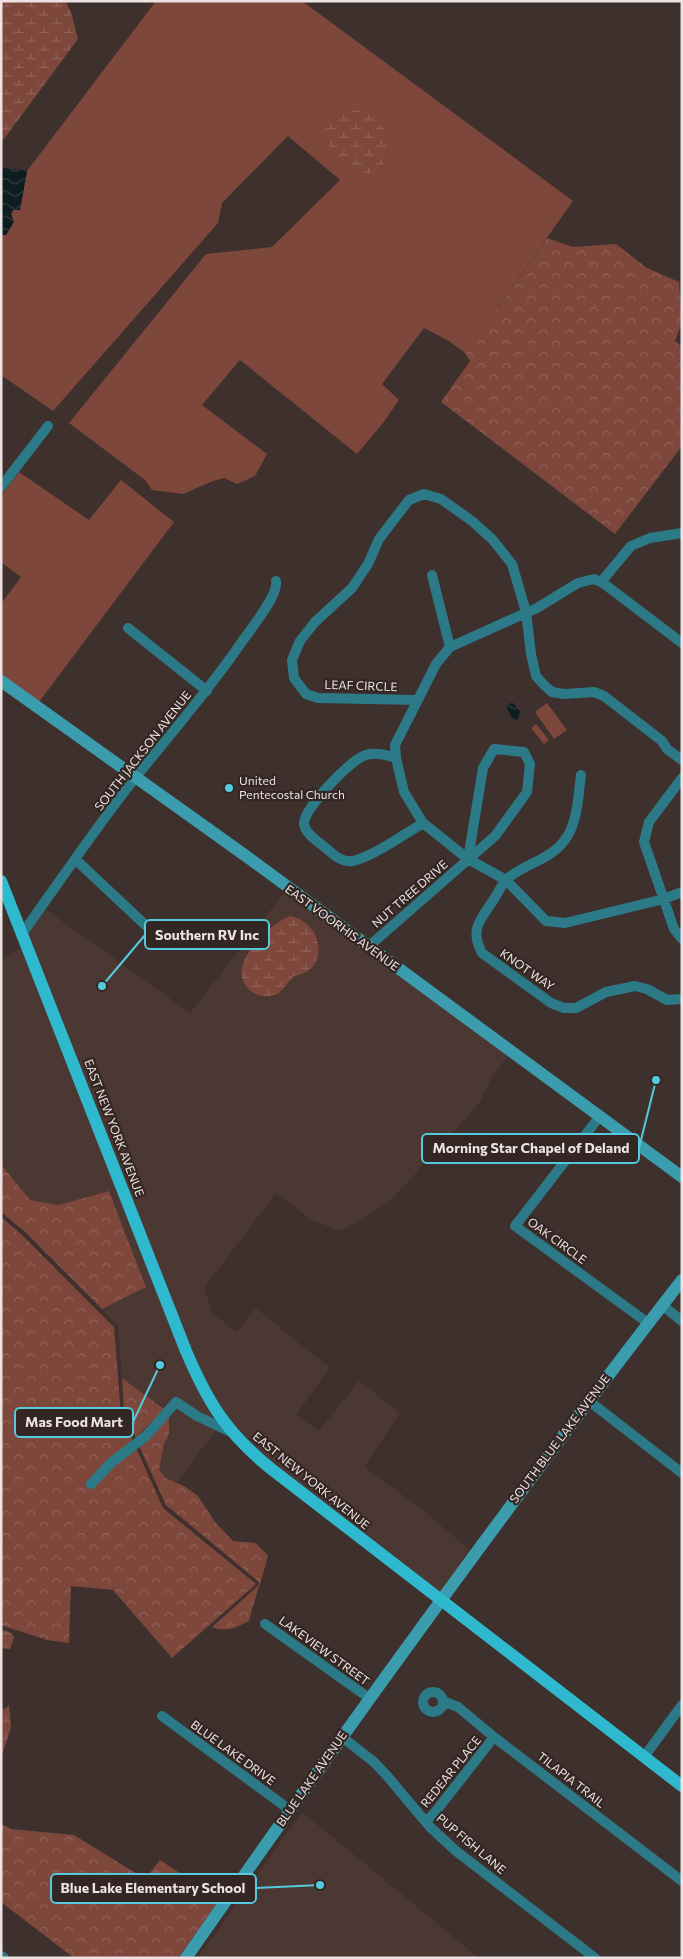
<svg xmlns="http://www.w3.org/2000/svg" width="683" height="1959" font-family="Commissioner,sans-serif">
	<defs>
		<pattern id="forest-crowns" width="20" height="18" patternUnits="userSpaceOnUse" patternTransform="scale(1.25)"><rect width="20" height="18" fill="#7e473c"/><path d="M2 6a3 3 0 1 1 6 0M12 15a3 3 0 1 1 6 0" fill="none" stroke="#916158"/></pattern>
		<pattern id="wetland-marsh" width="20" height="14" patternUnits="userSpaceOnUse" patternTransform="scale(1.25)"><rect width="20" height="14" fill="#7e473c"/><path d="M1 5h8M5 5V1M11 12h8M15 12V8" fill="none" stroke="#916158"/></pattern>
		<pattern id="water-waves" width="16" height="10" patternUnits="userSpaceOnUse" patternTransform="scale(1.25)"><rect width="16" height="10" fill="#0e1d20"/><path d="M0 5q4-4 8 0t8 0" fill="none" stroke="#313e40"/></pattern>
	</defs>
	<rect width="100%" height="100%" fill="#3e302d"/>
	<path fill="#4c3833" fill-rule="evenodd" d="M285 892 508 1055 491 1079 480 1102 444 1143 429 1154 417 1172 392 1199 368 1215 341 1231 312 1220 276 1193 204 1288 213 1314 237 1332 256 1308 308 1351 330 1367 296 1415 319 1431 359 1381 400 1413 364 1467 420 1508 472 1552 441 1594 273 1464 234 1429 202 1375 27 934 45 909 190 1013ZM281 920 305 922 319 941V954L314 964 301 975 294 976 286 983 251 991 244 984 241 974 256 943Z
		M23 947 216 1420 199 1412 176 1396 164 1409 122 1378 118 1326 102 1309 146 1286 109 1191 58 1205 30 1200 3 1167 1 1158V959Z
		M176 1408 194 1420 216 1430 177 1482 166 1478 159 1470 164 1444 169 1434V1416Z
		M302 1812 479 1958H198Z"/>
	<path fill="#7e473c" d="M156 1H302L573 201 465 353 449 341 424 328 382 384 399 400 383 423 357 454 240 360 202 405 267 454 255 476 237 484 224 478 213 481 183 494 152 490 145 480 69 423 206 254 272 247 340 180 288 136 222 203 218 223 53 411 1 375V235H6L13 209 21 205 27 171Z
		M19 472 89 520 121 480 174 522 39 702 1 676V604L21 577 1 562V496Z
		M547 703 567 730 554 739 535 712Z
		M536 724 549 740 544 744 531 728Z"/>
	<path fill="url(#forest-crowns)" d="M547 238 573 247 616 244 647 268 679 282 682 322 675 341 682 347V446L615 534 441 402 470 361 465 353Z
		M1 1158 3 1167 30 1200 58 1205 109 1191 146 1287 102 1309 24 1231 1 1212Z
		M1 1217 21 1234 114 1327 121 1414 163 1508 256 1584 172 1658 113 1590 71 1586 69 1643 47 1640 1 1625Z
		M122 1378 164 1409 136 1438 124 1413Z
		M169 1416V1434L164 1444 159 1470 166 1478 184 1486 198 1496 215 1522 233 1541 255 1543 268 1555C263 1578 254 1599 249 1621 237 1627 226 1633 212 1627L258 1586 259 1582 166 1505 139 1446Z
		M1 1824 11 1829 74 1835 145 1879 160 1860 220 1900 178 1958H74L1 1902Z"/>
	<path fill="url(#wetland-marsh)" d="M1 1H65L71 12 78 39 1 143Z
		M350 110 360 111 370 116 387 131 389 148 383 164 370 173 356 172 332 151 323 130C330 114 333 113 350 110Z
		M290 916C325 923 330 971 294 976L278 994C269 997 260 997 252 992 221 969 267 925 290 916Z
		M1 1629 11 1633 14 1637 10 1649 1 1648Z
		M9 1705 11 1727 1 1759V1709H5Z"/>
	<path fill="url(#water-waves)" d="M4 168 27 171 20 210H13L11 214 14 222 6 235H1V170Z
		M513 703 520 711 518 719 516 720 512 718 507 708 508 704Z"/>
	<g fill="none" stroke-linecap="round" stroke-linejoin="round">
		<path stroke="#2c7987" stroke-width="10" d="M1 487 48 426
			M432 575 450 647
			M601 582 631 546 650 538 682 533
			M128 628 207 691
			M682 643 603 583 594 579 578 583 537 608 450 647 436 664 395 745 396 758 404 792 423 823 468 859 506 880 546 921 565 923 664 899 682 892
			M417 700 318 698 306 694 294 678 292 660 300 641 315 622 352 588 368 564 379 539 409 500 424 494 441 499 472 521 492 539 512 564 526 612 531 654 536 676 544 685 552 692 564 694 594 692 604 696 662 741 667 749 682 760
			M396 758C386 755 376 752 366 755 352 758 303 809 304 824 305 834 319 842 327 849 334 855 342 863 353 861 372 857 405 834 423 823
			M581 775C578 796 578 824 564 841 550 860 524 864 507 879 502 884 498 893 494 899 481 920 469 928 482 953L551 1003 564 1008H576L606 992 635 986 647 989 667 1000 682 999
			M682 778 649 822 644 842 674 929 682 939
			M75 859 156 935
			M22 934C60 881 96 827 136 777 172 732 209 690 241 643 250 630 279 595 276 581
			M368 947 495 836 527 792 530 764 524 752 494 749 483 768 468 859
			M600 1116 515 1226 648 1323
			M662 1305 682 1321
			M589 1401 682 1473
			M91 1484 112 1462 146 1436 176 1402 197 1416 231 1432
			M265 1624 369 1698
			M423 1702a10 10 0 1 1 20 0a10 10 0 1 1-20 0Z
			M443 1701 458 1707 494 1737 682 1881
			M162 1716 290 1810
			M342 1737 374 1762 388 1777 430 1827 456 1851 595 1958
			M644 1757 682 1705
			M426 1822 436 1811 494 1737
			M1 1956 4 1958"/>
		<path stroke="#3a9cad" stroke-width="12" d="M1 681 246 856 682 1177
			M186 1958C346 1729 510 1501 682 1280"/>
		<path stroke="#2fb9cf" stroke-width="12" d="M1 881 186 1351C208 1403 227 1433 270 1468L682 1786"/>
	</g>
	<circle fill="#55cade" stroke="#332623" stroke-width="2" cx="229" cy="788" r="5"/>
	<g text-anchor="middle" stroke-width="4.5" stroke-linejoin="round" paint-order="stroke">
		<g font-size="12" fill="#ede3e2" stroke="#332623">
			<text transform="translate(361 686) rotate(2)" y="4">LEAF CIRCLE</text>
			<text transform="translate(143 751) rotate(-52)" y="4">SOUTH JACKSON AVENUE</text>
			<text transform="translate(410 894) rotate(-41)" y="4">NUT TREE DRIVE</text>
			<text transform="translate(342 928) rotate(36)" y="4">EAST VOORHIS AVENUE</text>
			<text transform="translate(527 970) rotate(35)" y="4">KNOT WAY</text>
			<text transform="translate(114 1128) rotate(69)" y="4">EAST NEW YORK AVENUE</text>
			<text transform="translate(557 1241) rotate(36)" y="4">OAK CIRCLE</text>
			<text transform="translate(560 1439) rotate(-53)" y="4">SOUTH BLUE LAKE AVENUE</text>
			<text transform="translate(311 1481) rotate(39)" y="4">EAST NEW YORK AVENUE</text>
			<text transform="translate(324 1651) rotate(36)" y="4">LAKEVIEW STREET</text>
			<text transform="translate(233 1753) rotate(36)" y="4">BLUE LAKE DRIVE</text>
			<text transform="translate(451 1772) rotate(-51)" y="4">REDEAR PLACE</text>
			<text transform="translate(312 1779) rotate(-55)" y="4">BLUE LAKE AVENUE</text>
			<text transform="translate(571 1780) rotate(38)" y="4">TILAPIA TRAIL</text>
			<text transform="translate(471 1844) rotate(40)" y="4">PUP FISH LANE</text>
		</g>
		<g font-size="12" fill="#ede3e2" stroke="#332623" text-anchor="start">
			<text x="239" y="785">United<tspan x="239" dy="14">Pentecostal Church</tspan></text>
		</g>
	</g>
	<path fill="none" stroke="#55cade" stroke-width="2" d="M102 986L145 935M656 1080L639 1148M160 1365L133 1422M320 1885L256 1888"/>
	<g fill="#55cade" stroke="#332623" stroke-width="2">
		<circle cx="102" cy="986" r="5"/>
		<circle cx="656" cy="1080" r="5"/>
		<circle cx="160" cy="1365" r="5"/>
		<circle cx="320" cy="1885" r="5"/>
	</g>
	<g fill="#332623" stroke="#55cade" stroke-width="2">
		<rect x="145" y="920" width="124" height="29" rx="5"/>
		<rect x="422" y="1134" width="217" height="29" rx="5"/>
		<rect x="15" y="1408" width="118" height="29" rx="5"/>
		<rect x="51" y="1874" width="205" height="29" rx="5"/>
	</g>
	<g font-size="14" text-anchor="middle" font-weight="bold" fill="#ede3e2">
		<text x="207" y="940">Southern RV Inc</text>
		<text x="531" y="1153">Morning Star Chapel of Deland</text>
		<text x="74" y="1427">Mas Food Mart</text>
		<text x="153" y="1893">Blue Lake Elementary School</text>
	</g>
	<rect width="683" height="1959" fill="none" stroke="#ede3e2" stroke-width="5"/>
</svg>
